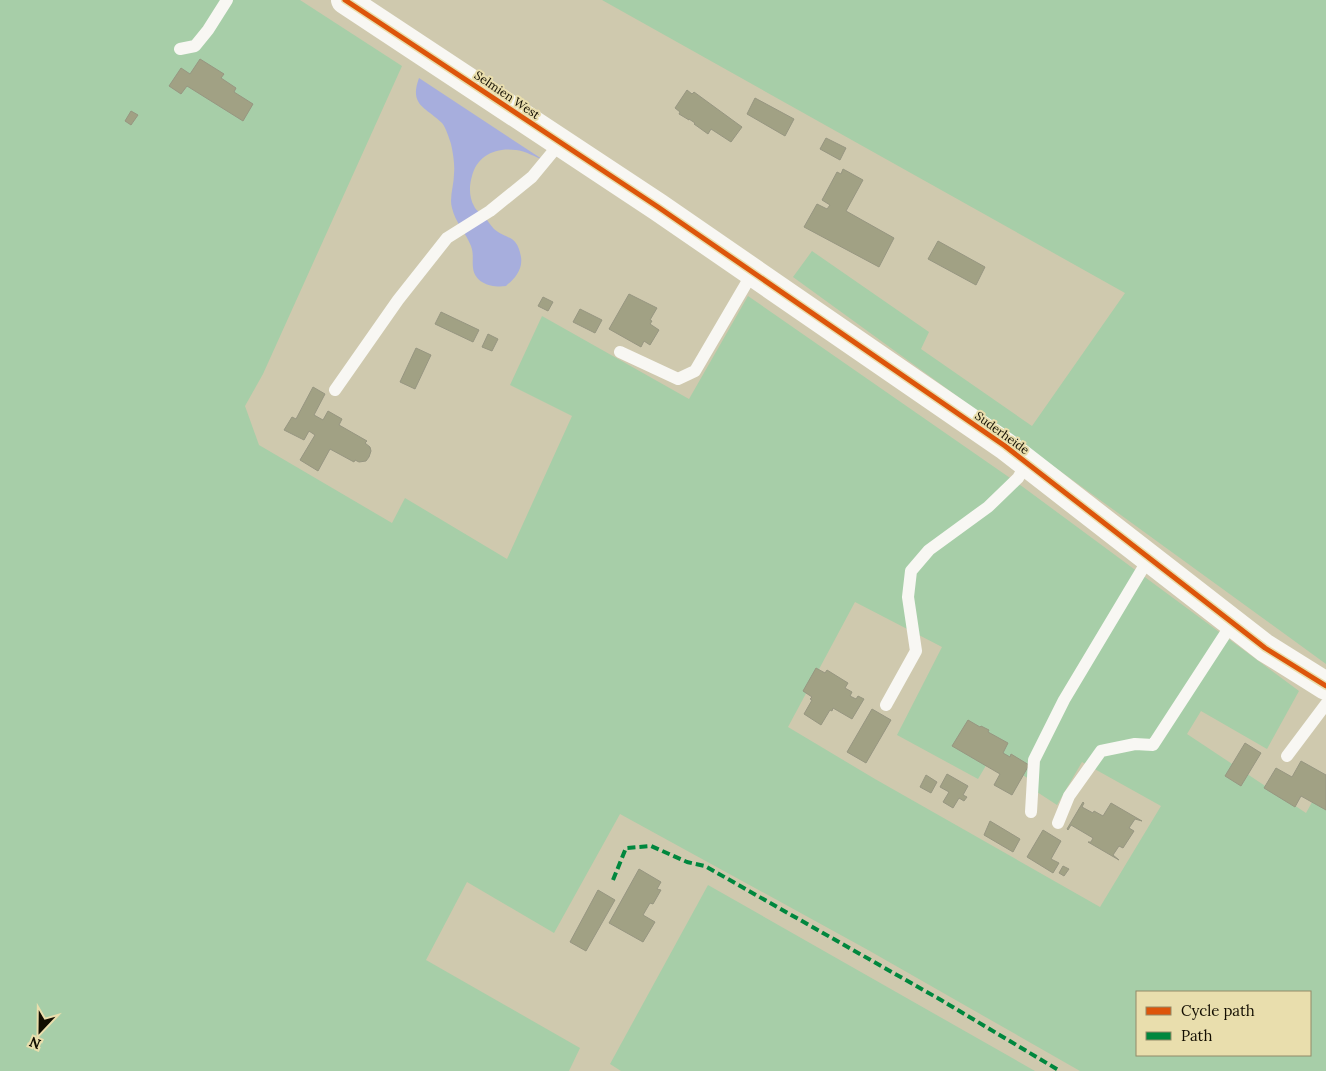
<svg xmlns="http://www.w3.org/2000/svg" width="1326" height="1071" font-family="Lora,serif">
	<rect width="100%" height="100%" fill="#cfc9ae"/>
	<path fill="#a7cea8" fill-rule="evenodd" d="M0 0H300L402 66 263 374 245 406 259 445 392 523 405 498 507 559 572 416 510 385 542 316 689 399 748 296 1023 487 1299 691 1267 749 1201 711 1187 734 1306 813 1326 777V1071H1080L868 950 620 814 554 933 467 882 426 960 580 1048 569 1071H0ZM855 602 942 647 897 735 978 779 991 757 1038 784 1037 792 1057 805 1082 762 1161 806 1100 907 875 779 788 727ZM1137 992H1310V1055H1137Z
		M602 0H1326V664L793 277 812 251 929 332 921 349 1032 426 1125 293Z
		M708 885 1035 1071H621L610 1064Z"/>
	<path fill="#a7aedd" d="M419 78 545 161C536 157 525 151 516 150 495 147 477 156 472 176 469 186 469 197 474 206 476 211 481 213 484 217 488 220 490 225 494 229 507 240 517 234 521 257 523 270 514 279 506 286 493 288 475 284 473 268 472 260 474 254 471 246 466 233 455 222 452 208 449 198 454 185 454 174 455 165 453 153 451 144 449 138 446 128 442 123 425 107 409 105 419 78Z"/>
	<path fill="#a1a184" stroke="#979681" d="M200 59 224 74 221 78 236 88 234 92 253 104 243 121 187 86 181 94 169 86 181 68 190 74Z
		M687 90 692 94 694 92 742 127 731 142 711 129 708 134 694 124 695 123 689 119V120L679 114 680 112 675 108Z
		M755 98 794 119 785 136 747 114Z
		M131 111 138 115 131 125 125 121Z
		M826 138 846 148 840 160 820 149Z
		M843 169 863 180 846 211 894 238 879 267 804 227 817 204 827 209 830 205 822 200 837 172 841 174Z
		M938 241 985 267 976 285 928 259Z
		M629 294 657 308 650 320 652 321 650 324 659 330 650 345 644 341 641 347 609 329Z
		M543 297 553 302 548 311 538 306Z
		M580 309 602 320 595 333 573 322Z
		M441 312 479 330 473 342 435 324Z
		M488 334 498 339 492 351 482 347Z
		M416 348 431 355 415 389 400 382Z
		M313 387 325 394 314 415 323 420 328 411 342 419 339 425 367 441 365 443 370 447 371 451 369 457 366 461 359 462 355 460 354 462 330 449 318 471 300 460 315 435 309 431 304 440 284 430 292 417 296 419Z
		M816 668 825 673 827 670 848 683 845 688 852 692 850 696 856 699 858 696 864 699 852 719 833 708 832 711 830 710 821 725 804 714 812 700 810 699 812 697 803 691Z
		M872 709 891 720 866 763 847 752Z
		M968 720 980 727 981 726 989 730 988 732 1008 743 1003 753 1010 757 1011 754 1029 765 1012 795 994 785 1000 774 952 746Z
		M1245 743 1261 753 1241 786 1225 776Z
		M1301 761 1326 775V810L1301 796 1295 807 1264 788 1276 768 1292 777Z
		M947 774 968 786 963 795 967 797 964 801 959 798 953 808 943 802 949 792 940 787Z
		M926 775 937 782 931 793 920 787Z
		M1083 802 1084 803 1082 807 1093 813 1094 811 1103 816 1111 803 1142 821 1135 819 1129 828 1134 831 1123 848 1119 846 1113 855 1119 860 1088 842H1091L1093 838 1071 825 1068 830 1067 829Z
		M990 821 1020 839 1013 852 984 835Z
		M1043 830 1061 841 1051 859 1059 863 1053 873 1027 857Z
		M1063 866 1069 869 1064 876 1059 873Z
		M639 869 661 882 657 889 661 890 653 904 650 903 643 915 655 922 643 942 609 923Z
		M598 890 615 900 586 951 570 942Z"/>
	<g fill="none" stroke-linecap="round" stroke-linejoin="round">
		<path stroke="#f8f7f3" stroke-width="12" d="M180 49 195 46 208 30 227 0
			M620 352 678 379 695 371 753 272
			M335 390 398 300 447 238 490 211 532 177 561 142
			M886 705 916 651 908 597 911 571 929 550 988 507 1018 478 1027 463
			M1287 756 1326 704
			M1031 812 1034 760 1064 700 1149 558
			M1058 823 1069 796 1101 751 1135 744 1153 745 1233 622"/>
		<path stroke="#f8f7f3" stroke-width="28" d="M345 0 658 207 1005 446 1265 648 1326 686"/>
		<path stroke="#00873e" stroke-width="4" stroke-dasharray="8 4" stroke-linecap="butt" d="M613 880 626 848 651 846 687 862 705 866 941 1000 1060 1071"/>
		<g stroke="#e9dead" stroke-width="8">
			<path id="cycleway" d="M345 0 658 207 1005 446 1265 648 1326 686"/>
		</g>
		<use href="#cycleway" stroke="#dd550b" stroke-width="5"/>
	</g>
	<g text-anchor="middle" stroke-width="4" stroke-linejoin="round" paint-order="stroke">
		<g font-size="12" fill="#120d00" stroke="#e9dead">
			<text transform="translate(507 95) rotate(34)" y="4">Selmien West</text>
			<text transform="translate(1002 433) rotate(36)" y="4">Suderheide</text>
		</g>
	</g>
	<rect x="1136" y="991" width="175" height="65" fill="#e9dead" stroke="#938a68"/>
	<rect x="1146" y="1007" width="25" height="8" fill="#dd550b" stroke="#938a68"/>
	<text x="1181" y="1016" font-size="15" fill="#120d00">Cycle path</text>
	<rect x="1146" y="1032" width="25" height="8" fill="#00873e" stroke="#938a68"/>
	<text x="1181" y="1041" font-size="15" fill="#120d00">Path</text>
	<g transform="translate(40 1031) rotate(202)" stroke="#e9dead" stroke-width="4" paint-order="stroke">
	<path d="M0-4L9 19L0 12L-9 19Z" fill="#120d00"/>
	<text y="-8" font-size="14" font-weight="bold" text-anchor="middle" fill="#120d00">N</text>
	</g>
</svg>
